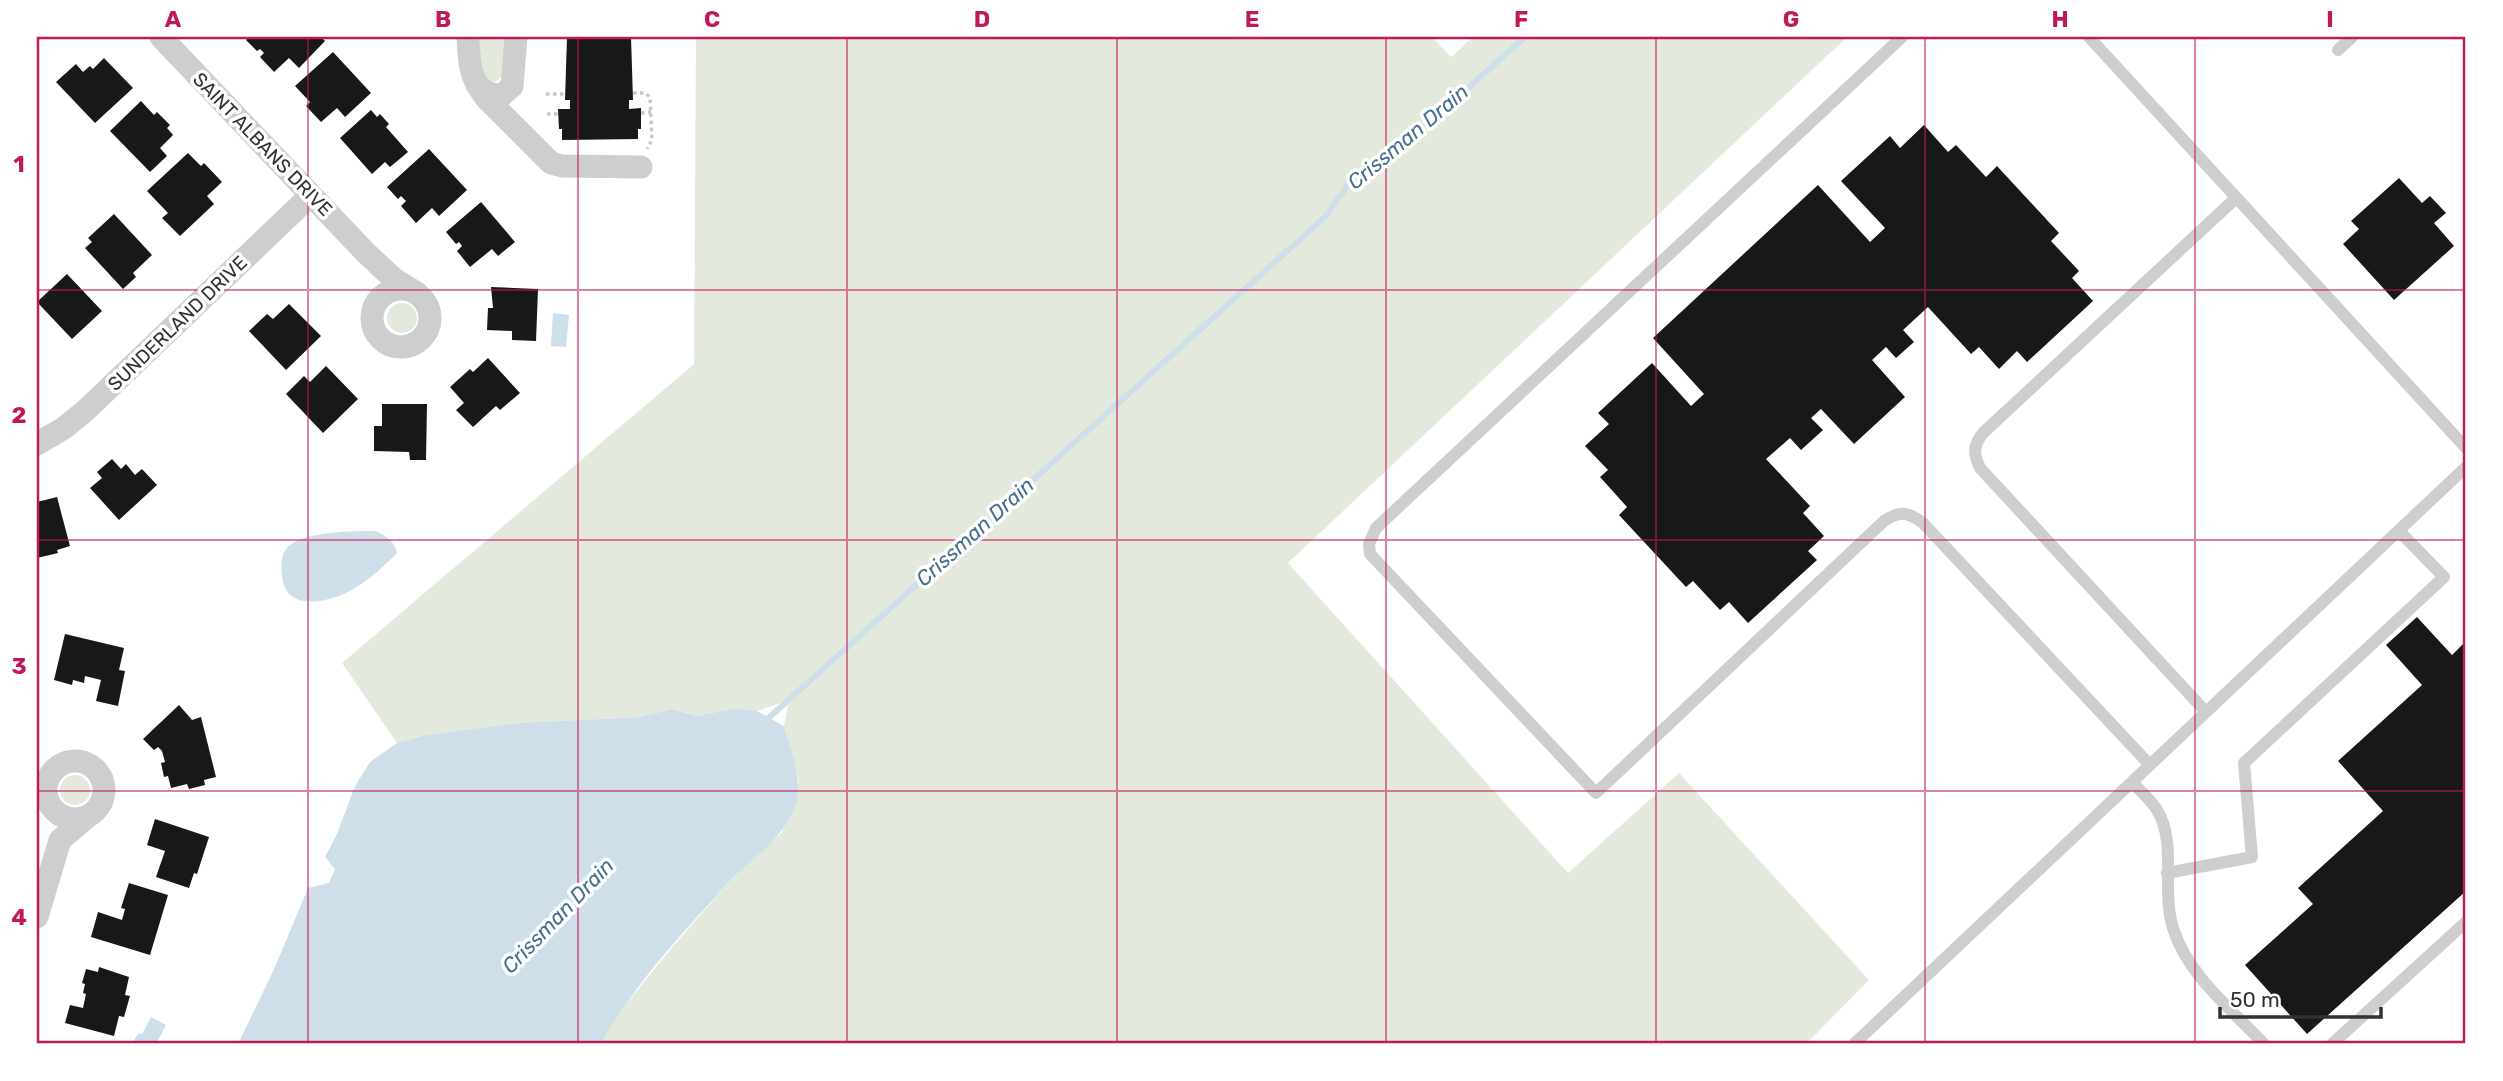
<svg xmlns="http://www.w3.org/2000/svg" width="2503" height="1081" font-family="Rubik,sans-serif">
	<rect width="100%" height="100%" fill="#fff"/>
	<path fill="#e4e9de" d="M480 37H506C505 50 509 89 487 81L480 64Z
		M696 37H1432L1451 57 1473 37H1847L1288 563 1568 873 1679 773 1869 980 1806 1044H601L617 1015 675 944 728 883 782 832 799 781 784 726 789 700 757 711 736 708 696 716 672 709 640 717 518 723 474 729 426 735 397 743 342 663 694 364Z
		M387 318a15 15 0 1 1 30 0a15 15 0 1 1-30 0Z
		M60 790a15 15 0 1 1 30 0a15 15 0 1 1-30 0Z"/>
	<path fill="#cfdfea" d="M553 313 569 315 566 347 551 346Z
		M376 531C387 536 394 541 397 553 382 568 365 584 346 593 322 604 284 610 282 575 281 566 281 555 287 548 301 531 354 531 376 531Z
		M736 708 757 711 784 726C791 752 805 782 794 809 781 841 750 860 727 884 682 934 633 985 601 1044H238L275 967 308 888 329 883 335 869 325 857 337 834 355 786 370 762 397 743 426 735 518 723 640 717 672 709 696 716Z
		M151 1017 166 1025 156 1044H136L134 1040 139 1033 142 1034Z"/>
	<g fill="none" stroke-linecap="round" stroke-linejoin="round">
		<path stroke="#cfdfea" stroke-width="6" d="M763 723 1326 216 1349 183 1394 154 1525 37"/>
	</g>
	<path fill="#181818" d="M249 37H321L325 41 299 68 289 58 274 72 260 57 264 53 260 49 257 51 246 40Z
		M567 37H631L633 100H629V109L641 108V129H638V139L562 140V129H559L558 109H570V100H565Z
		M333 52 371 93 345 117 337 108 321 122 306 106 310 102 295 86Z
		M104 58 133 88 95 123 56 82 76 64 83 72 90 66 93 69Z
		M141 101 154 115 157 112 170 125 167 128 173 135 160 148 167 156 150 172 110 131Z
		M371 110 377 117 380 114 389 124 386 127 408 152 390 167 385 162 372 174 340 138Z
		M1924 125 1948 152 1956 145 1986 177 1997 166 2059 233 2051 241 2079 271 2072 278 2093 301 2027 362 2017 351 1999 369 1979 347 1971 354 1928 307 1903 330 1914 342 1896 358 1886 347 1872 360 1905 397 1854 444 1821 409 1811 418 1823 430 1801 450 1790 438 1766 459 1810 506 1803 513 1824 536 1808 551 1817 560 1748 623 1729 602 1720 610 1693 581 1686 587 1619 515 1627 507 1600 477 1608 470 1585 446 1609 424 1598 413 1652 363 1691 406 1704 394 1653 338 1818 185 1870 242 1885 228 1841 181 1890 136 1900 148Z
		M429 149 467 190 439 216 432 208 416 223 401 206 406 201 401 196 398 199 387 187Z
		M188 153 201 166 204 163 222 182 207 196 214 204 180 236 162 218 168 213 147 191Z
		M2399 178 2422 203 2430 196 2446 213 2434 223 2454 246 2394 300 2343 244 2359 229 2351 221Z
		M481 202 515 242 498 256 492 249 470 267 457 251 462 246 459 242 456 244 446 232Z
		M114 214 152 255 133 273 136 277 123 289 85 248 92 242 88 238Z
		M67 274 102 311 72 339 37 302Z
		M491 287 538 289 536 341 512 340V331L487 330 488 308H493Z
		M289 304 321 336 286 370 249 331 267 314 273 319Z
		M488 358 520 393 500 410 496 406 473 427 456 410 464 403 450 387 470 369 473 372Z
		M326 366 358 399 323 433 286 394 304 376 310 382Z
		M382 404H427L426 460H410L409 452 374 451V426H382Z
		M112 459 121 469 126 464 135 475 142 469 157 485 119 520 90 488 102 478 97 472Z
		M57 497 70 546 57 550 58 553 37 558V502Z
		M2417 617 2452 655 2466 641V891L2307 1034 2245 965 2313 904 2298 888 2383 811 2338 761 2422 685 2386 645Z
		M65 634 124 648 119 670 125 671 118 706 96 701 101 680 85 676 84 683 73 680 72 685 54 680Z
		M179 705 192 720 201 717 216 777 204 780 205 785 189 789 187 784 171 788 168 776 164 777 161 763 165 762 162 751 158 747 154 750 143 739Z
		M155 819 209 837 197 874 194 873 189 888 156 877 165 851 147 845Z
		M129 883 168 895 150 955 91 937 98 912 122 920 125 909 121 908Z
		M99 967 129 977 125 995 130 996 124 1017 119 1016 114 1036 65 1023 70 1005 83 1008 86 994 83 993 85 984 82 983 86 969 98 972Z"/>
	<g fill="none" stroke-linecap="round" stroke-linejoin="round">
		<path stroke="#c8c8c8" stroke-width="3.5" stroke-dasharray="3.5 3.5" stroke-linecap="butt" d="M633 93H645L650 97 652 140 647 149
			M546 94H565
			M641 113 651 112
			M547 114H559"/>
		<path stroke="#cecece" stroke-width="12" d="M1902 37 1376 528 1369 544 1370 554 1596 793 1884 521C1901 510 1908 512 1923 523L2150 765
			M2089 37 2466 448
			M2338 50 2352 37
			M2206 712 1980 468C1973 453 1973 446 1983 433L2236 198
			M2132 782C2140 791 2151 800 2157 810 2178 844 2160 892 2174 931 2189 976 2232 1010 2264 1044
			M2167 873 2252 857 2244 763 2444 577 2399 531
			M1854 1044 2466 467
			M2332 1044 2466 922"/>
		<path stroke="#cecece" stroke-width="23" d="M161 37 365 252 394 279 417 293
			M468 37C469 61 469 96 502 95L512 86 516 37
			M477 85 486 98 551 163 562 166 641 167
			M372 318a29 29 0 1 1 58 0a29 29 0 1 1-58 0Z
			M37 444 64 428 85 411 311 195
			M46 790a29 29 0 1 1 58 0a29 29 0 1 1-58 0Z
			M37 917 60 840 86 818"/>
	</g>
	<path fill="none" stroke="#c2185b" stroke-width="2" stroke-opacity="0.55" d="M308 37V1044M578 37V1044M847 37V1044M1117 37V1044M1386 37V1044M1656 37V1044M1925 37V1044M2195 37V1044M37 290H2466M37 540H2466M37 791H2466"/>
	<g text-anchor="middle" stroke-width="7" stroke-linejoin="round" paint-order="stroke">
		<g font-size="19" fill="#313131" stroke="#fff">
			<text transform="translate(263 144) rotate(46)" y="7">SAINT ALBANS DRIVE</text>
			<text transform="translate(177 323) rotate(-44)" y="7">SUNDERLAND DRIVE</text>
		</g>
		<g font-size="21" font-style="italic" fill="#456f8e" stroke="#fff">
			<text transform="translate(1408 137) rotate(-40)" y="7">Crissman Drain</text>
			<text transform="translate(975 532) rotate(-42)" y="7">Crissman Drain</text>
			<text transform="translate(558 916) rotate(-46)" y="7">Crissman Drain</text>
		</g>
	</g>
	<rect width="2503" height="1081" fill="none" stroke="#ffffff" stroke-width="77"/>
	<path d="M2220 1007v10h161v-10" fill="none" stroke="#313131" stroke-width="3.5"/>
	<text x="2230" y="1007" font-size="21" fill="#313131" stroke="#ffffff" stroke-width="5" paint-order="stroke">50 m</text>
	<rect x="38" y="38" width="2426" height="1004" fill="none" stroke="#c2185b" stroke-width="2.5"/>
	<g font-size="23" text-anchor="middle" font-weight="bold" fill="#c2185b">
		<text x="173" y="27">A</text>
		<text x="443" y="27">B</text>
		<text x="712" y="27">C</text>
		<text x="982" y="27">D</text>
		<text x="1252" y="27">E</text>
		<text x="1521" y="27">F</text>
		<text x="1791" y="27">G</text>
		<text x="2060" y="27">H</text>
		<text x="2330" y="27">I</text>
		<text x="19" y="172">1</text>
		<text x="19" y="423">2</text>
		<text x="19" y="674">3</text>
		<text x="19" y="925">4</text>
	</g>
</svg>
